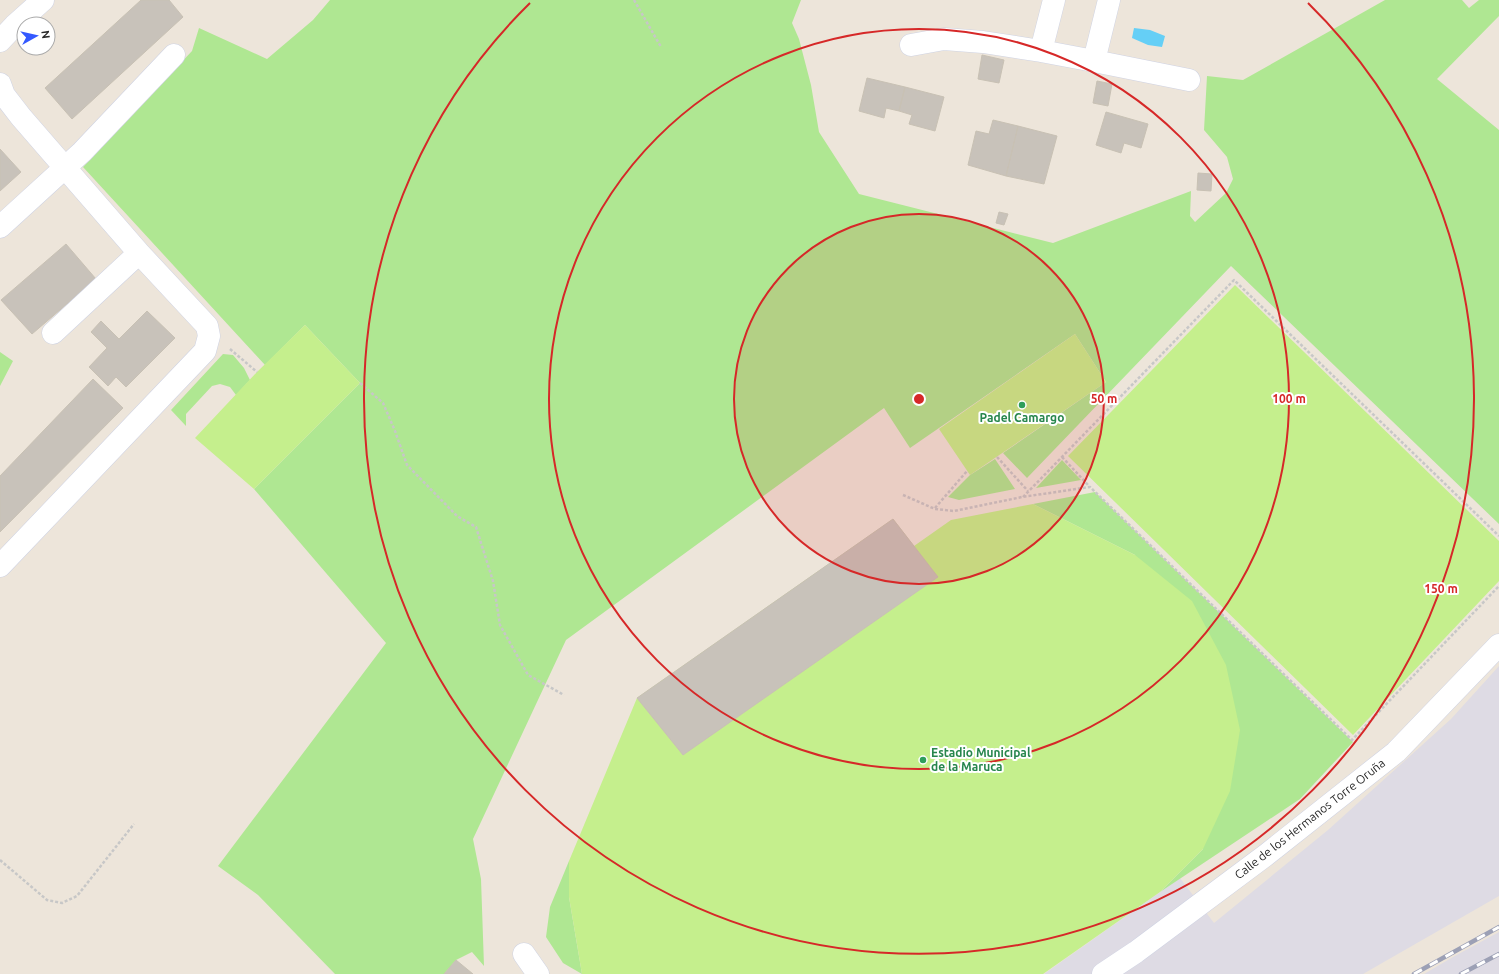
<svg xmlns="http://www.w3.org/2000/svg" width="1499" height="974" font-family="Ubuntu,sans-serif">
	<rect width="100%" height="100%" fill="#ede5da"/>
	<path fill="#dedbe4" d="M1499 666V896L1363 974H1044L1180 878 1214 923 1328 830 1451 719Z
		M1499 932V974H1424L1453 957Z"/>
	<path fill="#afe792" d="M330 0H801L792 23 799 39 811 85 819 132 859 194 1053 243 1191 191 1190 216 1195 222 1226 193 1233 179 1227 157 1204 130 1207 76 1243 80 1385 0H1462L1469 8 1479 0H1499V16L1437 79 1499 130V524L1231 266 1027 478 1003 453 1106 382 1075 334 910 448 884 408 566 640 473 839 481 879 484 966 472 952 456 960 444 974H335L258 895 218 866 386 643 254 489 360 383 305 325 265 365 83 167 192 51 199 28 267 59 313 20Z
		M0 352 13 361 0 386Z
		M223 354 233 355 244 368 250 380 236 395 230 387 220 384 212 386 186 414V426L171 410Z
		M995 459 1015 489 959 500 948 497 970 475Z
		M1062 460 1081 480 1036 488Z
		M1095 492 1353 742 1300 799 1160 892 1203 849 1135 555 1033 504Z
		M569 861V897L582 974 563 963 546 937 550 907Z"/>
	<path fill="#c5ef8d" d="M1235 285 1499 541V581L1353 735 1068 456Z
		M305 325 360 383 254 489 195 438 257 372Z
		M1075 334 1106 382 970 475 939 429Z
		M1033 504 1135 555 1192 601 1226 665 1240 730 1230 791 1203 849 1160 892 1043 974H582L569 897V861L637 698 893 519 914 546 951 520Z"/>
	<path fill="#65cff6" d="M1134 28 1150 30 1165 36 1162 47 1148 45 1132 38Z"/>
	<path fill="#c8c2ba" stroke="#c8c1b4" d="M141 0H169L183 17 72 119 45 88Z
		M982 55 1004 60 999 83 978 79Z
		M867 78 905 87 899 111 886 108 884 118 859 111Z
		M1097 81 1112 84 1108 106 1093 103Z
		M905 87 944 97 935 131 909 124 912 115 899 111Z
		M1106 112 1148 124 1141 148 1124 143 1121 153 1096 145Z
		M993 120 1018 126 1006 176 968 165 976 131 989 134Z
		M1018 126 1057 136 1044 184 1006 176Z
		M0 149 21 172 0 191Z
		M1198 173 1212 174 1211 191 1197 190Z
		M999 212 1008 214 1004 225 996 223Z
		M66 244 96 279 32 334 1 300Z
		M147 311 175 338 126 387 116 377 108 386 89 367 107 348 91 332 101 321 119 339Z
		M93 379 123 408 0 532V476Z
		M893 519 938 577 683 755 637 698Z
		M456 960 473 974H444Z"/>
	<g fill="none" stroke-linecap="round" stroke-linejoin="round">
		<g stroke="#cfd3e3" stroke-width="23">
			<path id="street" d="M1054 0 1041 51 1094 61 1109 0
				M0 41 15 25 43 0
				M911 45 944 39 983 42 1041 51
				M1094 61 1189 80
				M0 84 4 95 21 117 139 253 207 326 209 336 205 351 0 566
				M0 227 82 152 174 55
				M53 333 139 253
				M524 954 538 974
				M1103 974 1136 952 1266 855 1396 752 1499 645"/>
		</g>
		<path stroke="#c7c7c7" stroke-width="2.5" stroke-dasharray="3 2" stroke-linecap="butt" d="M634 0 661 47
			M230 349 257 372
			M360 383 383 403 395 431 407 465 457 516 476 527 493 581 500 625 528 675 564 695
			M997 457 1028 491
			M1062 457 1089 486
			M903 495 935 509 954 511 1022 497 1090 487 1352 740 1499 586
			M1023 497 1234 280 1499 536
			M935 508 967 471
			M0 860 47 900 62 903 77 896 134 824"/>
		<use href="#street" stroke="#fff" stroke-width="22"/>
		<g stroke="#9ca0b5" stroke-width="4.5">
			<path id="rail" d="M1414 974 1499 927
				M1461 974 1499 954"/>
		</g>
		<use href="#rail" stroke="#fff" stroke-width="3" stroke-dasharray="9" stroke-linecap="butt"/>
	</g>
	<circle cx="919" cy="399" r="185" fill="#d62828" fill-opacity=".12"/>
	<g fill="none" stroke="#d62828" stroke-width="2">
		<circle cx="919" cy="399" r="185"/>
		<circle cx="919" cy="399" r="370"/>
		<path d="M1308 3A555 555 0 1 1 530 3"/>
	</g>
	<g fill="#2e9e5b" stroke="#fff" stroke-width="1.5">
		<circle cx="1022" cy="405" r="4"/>
		<circle cx="923" cy="760" r="4"/>
	</g>
	<g text-anchor="middle" stroke-width="4" stroke-linejoin="round" paint-order="stroke">
		<g font-size="12" font-weight="bold" fill="#27864d" stroke="#fff">
			<text x="1022" y="422">Padel Camargo</text>
			<text x="931" y="757" text-anchor="start">Estadio Municipal<tspan x="931" dy="14">de la Maruca</tspan></text>
		</g>
		<g font-size="12" fill="#292929" stroke="#fff">
			<text transform="translate(1310 819) rotate(-38)" y="4">Calle de los Hermanos Torre Oruña</text>
		</g>
	</g>
	<circle cx="919" cy="399" r="6" fill="#d62828" stroke="#fff" stroke-width="2"/>
	<g font-size="12" text-anchor="middle" font-weight="bold" fill="#d62828" stroke="#fff" stroke-width="4" stroke-linejoin="round" paint-order="stroke">
		<text x="1104" y="403">50 m</text>
		<text x="1289" y="403">100 m</text>
		<text x="1441" y="593">150 m</text>
	</g>
	<g transform="translate(36 36) rotate(82)"><circle r="19" fill="#ffffff" stroke="#a9a9a9"/>
	<path d="M0-3L7 15L0 10L-7 15Z" fill="#3459ff"/>
	<text y="-6" font-size="11" font-weight="bold" text-anchor="middle" fill="#292929">N</text>
	</g>
</svg>
